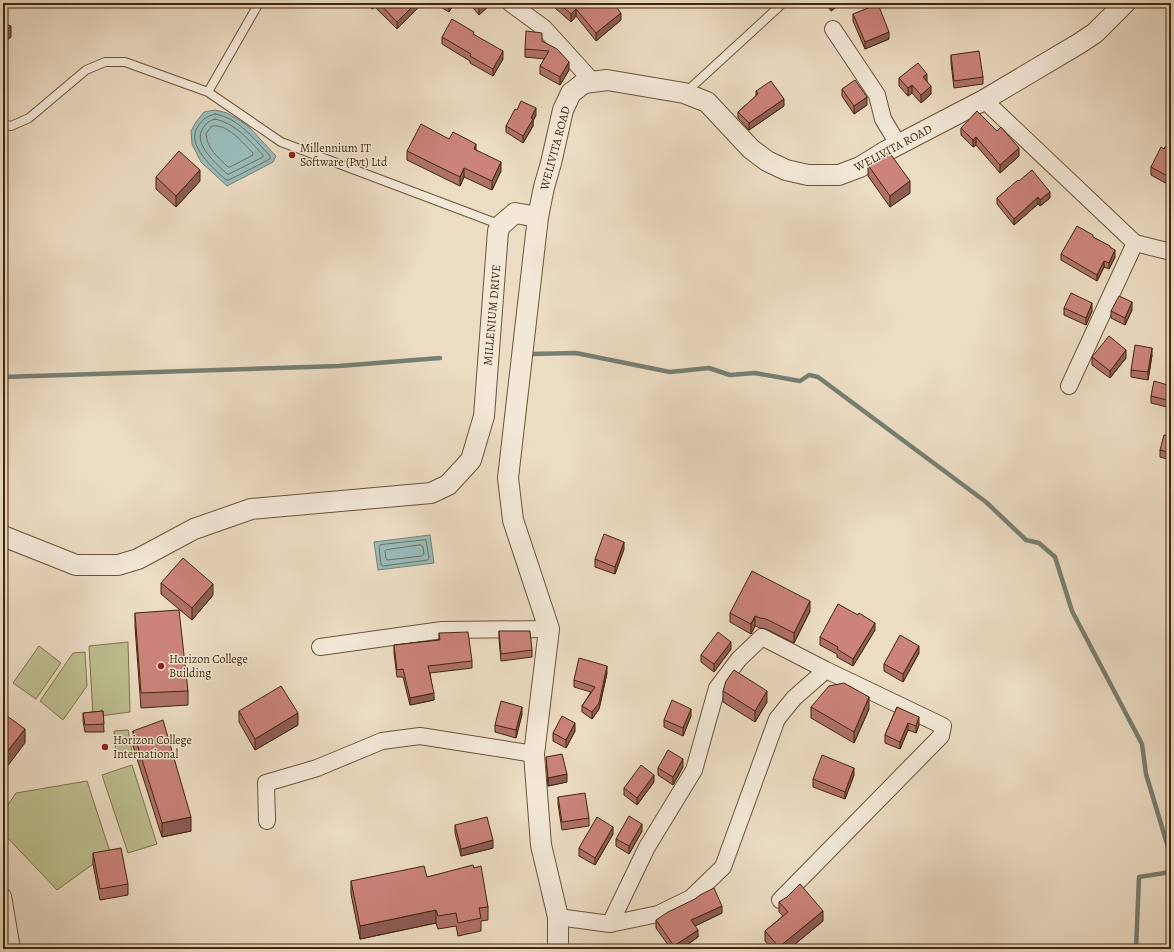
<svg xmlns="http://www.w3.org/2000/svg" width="1174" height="952" font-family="Alegreya,serif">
	<rect width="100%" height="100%" fill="#ecdcc3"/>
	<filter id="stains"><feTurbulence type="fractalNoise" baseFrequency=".005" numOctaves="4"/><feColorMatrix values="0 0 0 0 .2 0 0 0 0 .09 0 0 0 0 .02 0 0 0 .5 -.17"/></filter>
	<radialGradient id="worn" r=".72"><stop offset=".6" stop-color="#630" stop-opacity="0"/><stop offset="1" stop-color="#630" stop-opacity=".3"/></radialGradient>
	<path fill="#bdbf90" stroke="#80734c" d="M128 642 130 712 93 717 89 646Z
		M39 646 61 663 36 699 13 683Z
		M85 652 87 686 63 720 40 701 73 653Z
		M128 730 133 756 116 758 114 731Z
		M132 765 157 844 128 853 102 775Z
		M87 781 110 852 57 890 3 833V812L16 793Z"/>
	<path fill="#99bab8" stroke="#767f72" d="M215 110 227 113 239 120 249 127 276 156 273 162 227 186 201 162 192 144 191 131 196 122 204 112Z
		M430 535 434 563 378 570 374 542Z"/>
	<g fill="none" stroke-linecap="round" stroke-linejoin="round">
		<path stroke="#6e7060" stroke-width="1" d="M215 114C239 118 254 139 270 156V159L229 180H226C214 168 185 146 198 126 203 119 207 116 215 114Z
			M215 119C235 123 249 140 263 155V157L229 174H227C217 164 192 144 203 128 206 123 209 121 215 119Z
			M212 126C227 123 243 143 253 153V155L230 167H228C218 157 207 149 206 134Z
			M426 540 429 558 428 560 383 566 381 565 379 547 380 545Z
			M421 545 423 547 424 554 422 556 388 560 386 559 385 551 386 550Z"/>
		<path stroke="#767f72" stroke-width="4.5" d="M531 354 576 353 670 372 709 368 730 375 755 373 800 381 809 375 818 377 986 502 1026 540 1039 543 1055 557 1072 611 1142 744 1146 774 1171 857
			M3 377 339 366 440 358
			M1136 949 1139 877 1171 872"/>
		<g stroke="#6c5438" stroke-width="10">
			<path id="service" d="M208 92 259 3
				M685 93 783 3
				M3 124 11 126 29 118 86 70 105 62H125L208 92 281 142 501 225"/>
		</g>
		<g stroke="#6c5438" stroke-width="18">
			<path id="minor" d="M510 3 544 28 593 82
				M833 29 877 95 883 119 898 144
				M984 100 1135 243 1171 252
				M1069 386 1135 243
				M320 647 442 630 549 629
				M267 821 266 783 317 768 382 741 420 736 534 754
				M3 896 12 949
				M558 917 610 924 647 847 694 770 717 688 739 659 762 637 826 670 943 726 941 736 780 900
				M610 924 658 914 691 898 723 867 777 719 794 698 826 670"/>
		</g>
		<g stroke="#6c5438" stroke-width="22">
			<path id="tertiary" d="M3 536 76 565H118L138 559 194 529 251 509 431 493 448 485 471 460 484 416 498 231 501 225 515 213 538 217
				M558 949V917L541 845 534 754 549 629 513 520 508 478 538 217 544 187 551 163 563 110 571 93 584 83 607 80 684 93 707 102 751 149 767 161 786 170 808 175H839L860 167 886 151 984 100 1080 43 1095 33 1125 3"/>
		</g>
		<use href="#service" stroke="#f3e8d8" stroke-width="8"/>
		<use href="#minor" stroke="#f3e8d8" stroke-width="16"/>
		<use href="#tertiary" stroke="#f3e8d8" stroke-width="20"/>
	</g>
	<path fill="#af716a" stroke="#422709" d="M366 3H423L397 29 375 7 372 9Z
		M434 3H452V7L449 12Z
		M469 3H492L479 15Z
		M555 3H613L621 20 596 41 576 16 571 22 555 8Z
		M825 3H842L831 11Z
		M853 14 889 39 865 49 853 21Z
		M474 35 503 59 493 76 470 63V61L442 44V37Z
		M542 41 569 70 560 85 540 74V66L545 59 525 57V49Z
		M951 55 983 77V84L954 88 951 63Z
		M899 78 927 81 931 94 921 103 912 93 908 96 899 86Z
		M842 89 867 105 854 114 842 96Z
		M756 91 784 106 749 130 738 118V112L756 96Z
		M517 110 536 115 533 121V126L523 143 506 132V126Z
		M961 128 1019 156 1000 173 976 145 973 147 961 135Z
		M449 139 476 150 501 171 492 190 464 177 460 186 407 160V151Z
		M1171 139V186L1151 175V167Z
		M868 165 910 193 890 207 868 176Z
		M156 177 200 181 176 207 156 189Z
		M1019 181 1050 198 1040 206 1038 204 1014 225 997 204V198Z
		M1093 237 1110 248 1115 257 1109 269 1104 267 1097 281 1061 260V254Z
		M1064 308 1092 311 1086 325 1064 315Z
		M1132 310 1125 325 1111 318V311Z
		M1171 324V340L1169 339V332Z
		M1152 355 1148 380 1131 377V370Z
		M1092 357 1126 358 1110 378 1092 365Z
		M1171 386V408L1151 403V396Z
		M1171 408V420L1170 419V413Z
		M1171 437V460L1160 457V450Z
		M624 549 615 574 595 567V559Z
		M161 583 213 595 192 620 161 594Z
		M810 611 794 643 766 629 760 628 755 626 751 634 730 622V613Z
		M135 613 188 691V705L141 708 135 627Z
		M875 630 853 666 837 657V654L820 645V637Z
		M499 631 532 650V657L501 661 499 639Z
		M439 633 472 661V668L430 673 434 700 410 705 403 677H397L394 653V645L439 640Z
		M731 649 714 672 701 662V655Z
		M919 653 903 682 884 671V664Z
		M607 673 599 709 592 719 582 712V706L591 692 574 687V680Z
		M723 691 767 702 755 722 723 702Z
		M811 707 869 709 854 743 811 718Z
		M897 707 919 725 916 733 908 730 900 749 885 743V735Z
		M103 711 104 732H85L83 721V713Z
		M239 711 298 725 255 750 239 722Z
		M522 714 516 738 495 732V725Z
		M691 716 683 736 664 727V720Z
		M133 731 191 831 162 837 133 746Z
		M575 731 566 748 553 741V733Z
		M546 757 567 782 548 786Z
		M683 767 673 785 658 775V768Z
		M854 775 845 799 813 787V779Z
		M654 782 637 805 624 795V788Z
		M558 797 589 818V826L562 830 558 804Z
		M455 825 493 848 461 856 455 833Z
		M642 831 629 854 616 846V839Z
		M613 834 595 865 579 856V848Z
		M93 853 128 884V895L100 900 93 864Z
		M474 868 488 907V920L481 921V931L458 936 456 926 438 929 436 923 360 939 351 894V881L427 877Z
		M779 902 823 921 789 949H772L765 941V931L783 916 779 912Z
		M722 913 695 926 698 937 681 949H671L656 928V920Z"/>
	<path fill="#8e5c56" stroke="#422709" d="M372 3H375V7L372 9Z
		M416 3H423L397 29V22Z
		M450 3H452V7L449 12V4Z
		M483 3H492L479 15V7Z
		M837 3H842L831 11V7Z
		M576 9V16L571 22V14Z
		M621 13V20L596 41V33Z
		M11 26V37L3 44V33Z
		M889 32V39L865 49V42Z
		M503 51V59L493 76V69Z
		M569 62V70L560 85V77Z
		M927 74V81L923 77Z
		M912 85V93L908 96V88Z
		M931 86V94L921 103V95Z
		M867 97V105L854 114V106Z
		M784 99V106L749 130V123Z
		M536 108V115L533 121V126L523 143V136Z
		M976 137V145L973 147V140Z
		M476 144V153L474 149Z
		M1019 148V156L1000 173V165Z
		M501 162V171L492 190V181Z
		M464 168V177L460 186V177Z
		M200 170V181L176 207V196Z
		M910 181V193L890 207V196Z
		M1050 192V198L1040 206V200Z
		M1038 197V204L1014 225V219Z
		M1115 250V257L1109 269V263Z
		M1104 261V267L1097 281V275Z
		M1132 302V310L1125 325V318Z
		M1092 303V311L1086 325V318Z
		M1152 348V355L1148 380V372Z
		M1126 350V358L1110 378V371Z
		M624 542V549L615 574V567Z
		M213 584V595L192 620V608Z
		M810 601V611L794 643V633Z
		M755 616V626L751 634V624Z
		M875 623V630L853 666V659Z
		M731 642V649L714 672V664Z
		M919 646V653L903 682V674Z
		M607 666V673L599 709 592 719V712Z
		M767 691V702L755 722V711Z
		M434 693V700L410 705V698Z
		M869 697V709L854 743V732Z
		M522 707V714L516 738V730Z
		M691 709V716L683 736V728Z
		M298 713V725L255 750V739Z
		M919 717V725L916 733V726Z
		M575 723V731L566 748V740Z
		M908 723V730L900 749V742Z
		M25 729V743L3 772V757Z
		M683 759V767L673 785V777Z
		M854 768V775L845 799V792Z
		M567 774V782L548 786V778Z
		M654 775V782L637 805V798Z
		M191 817V831L162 837V823Z
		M642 824V831L629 854V846Z
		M613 827V834L595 865V858Z
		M493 840V848L461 856V849Z
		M722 906V913L691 928V920Z
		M436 910V923L360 939V926Z
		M823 911V921L789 949H779V947Z
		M698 930V937L681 949H674V946Z"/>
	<path fill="#cb837b" stroke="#422709" d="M379 3H416L397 22Z
		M475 3H483L479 7Z
		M558 3H613L621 13 596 33 576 9 571 14Z
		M828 3H837L831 7Z
		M878 4 889 32 865 42 853 14Z
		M452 19 474 32 473 34 503 51 493 69 470 56 471 54 442 37Z
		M3 23 11 26 3 33Z
		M526 31 542 33V41L557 49 569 62 560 77 540 66 549 51 525 49Z
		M979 51 983 77 954 81 951 55Z
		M918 63 927 74 923 77 931 86 921 95 912 85 908 88 899 78Z
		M855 80 867 97 854 106 842 89Z
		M771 81 784 99 749 123 738 112 758 94 756 91Z
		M521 101 536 108 531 118 533 119 523 136 506 126 515 109 517 110Z
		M977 111 997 131 1001 127 1019 148 1000 165 976 137 973 140 961 128Z
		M421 124 449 139 453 132 476 144 474 149 501 162 492 181 464 168 460 177 407 151Z
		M1171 139V178L1151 167 1161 147 1164 149Z
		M179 151 200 170 176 196 156 177Z
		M889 152 910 181 890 196 868 165Z
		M1032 170 1050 192 1040 200 1038 197 1014 219 997 198 1018 180 1019 181Z
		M1077 226 1093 235V237L1110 246V247L1115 250 1109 263 1104 261 1097 275 1061 254Z
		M1071 293 1092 303 1086 318 1064 308Z
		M1119 296 1132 302 1125 318 1111 311Z
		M1171 324V332H1169Z
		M1109 336 1126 350 1110 371 1092 357Z
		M1135 345 1152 348 1148 372 1131 370Z
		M1154 381 1171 386V401L1151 396Z
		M1164 435 1171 437V453L1160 450Z
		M604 534 624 542 615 567 595 559Z
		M183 558 213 584 192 608 161 583Z
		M752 571 810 601 794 633 766 619 760 618 755 616 751 624 730 613Z
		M838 604 858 615 859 613 875 623 853 659 837 649 838 647 820 637Z
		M179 610 188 691 141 693 135 613Z
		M499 631H530L532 650 501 654Z
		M468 632 472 661 428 666 434 693 410 698 403 669 397 670 394 645 440 640 439 633Z
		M718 632 731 642 714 664 701 655Z
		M900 635 919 646 903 674 884 664Z
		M579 658 607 666 599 703 592 712 582 706 595 687 574 680Z
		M734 670 767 691 755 711 723 691 726 681Z
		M844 683 869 697 854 732 811 707 829 686Z
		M281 686 298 713 255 739 239 711Z
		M672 700 691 709 683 728 664 720Z
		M501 701 522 707 516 730 495 725Z
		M897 707 919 717 916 726 908 723 900 742 885 735Z
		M103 711 104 724 85 725 83 713Z
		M3 713 25 729 3 757Z
		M562 716 575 723 566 740 553 733Z
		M163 720 191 817 162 823 133 731Z
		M668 750 683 759 673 777 658 768Z
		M562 754 567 774 548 778 546 757Z
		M822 755 854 768 845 792 813 779Z
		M641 765 654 775 637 798 624 788Z
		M585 793 589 818 562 822 558 797Z
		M629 816 642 824 629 846 616 839Z
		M487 817 493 840 461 849 455 825Z
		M597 817 613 827 595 858 579 848Z
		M121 848 128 884 100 889 93 853Z
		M473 865 474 868 481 866 488 907 479 908 481 918 458 923 456 913 438 916 436 910 360 926 351 881 424 866 427 877Z
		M800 884 823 911 779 947 765 931 788 912 779 902 787 897Z
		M714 888 722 906 691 920 698 930 674 946 656 920 668 912 695 899 700 895Z"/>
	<g fill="#8f2418" stroke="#f3e8d8" stroke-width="1.5">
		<circle cx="292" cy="155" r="4"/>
		<circle cx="161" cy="666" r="4"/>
		<circle cx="105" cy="747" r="4"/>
	</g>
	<g text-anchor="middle" stroke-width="3" stroke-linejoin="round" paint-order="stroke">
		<g font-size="12" fill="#422709" stroke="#f3e8d8" text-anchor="start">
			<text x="300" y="152">Millennium IT<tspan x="300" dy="14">Software (Pvt) Ltd</tspan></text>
			<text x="169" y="663">Horizon College<tspan x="169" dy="14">Building</tspan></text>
			<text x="113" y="744">Horizon College<tspan x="113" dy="14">International</tspan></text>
		</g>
		<g font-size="12" fill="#422709" stroke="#f3e8d8">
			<text transform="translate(555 148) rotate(-75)" y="4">WELIVITA ROAD</text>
			<text transform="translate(893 148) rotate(-28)" y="4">WELIVITA ROAD</text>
			<text transform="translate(492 315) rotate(-85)" y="4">MILLENIUM DRIVE</text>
		</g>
	</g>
	<rect width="1174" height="952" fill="none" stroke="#ecdcc3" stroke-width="16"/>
	<rect x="4" y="4" width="1166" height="944" fill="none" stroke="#422709" stroke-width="2"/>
	<rect x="8" y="8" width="1158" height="936" fill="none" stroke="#422709"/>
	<rect width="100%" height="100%" filter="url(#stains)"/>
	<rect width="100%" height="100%" fill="url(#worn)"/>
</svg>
